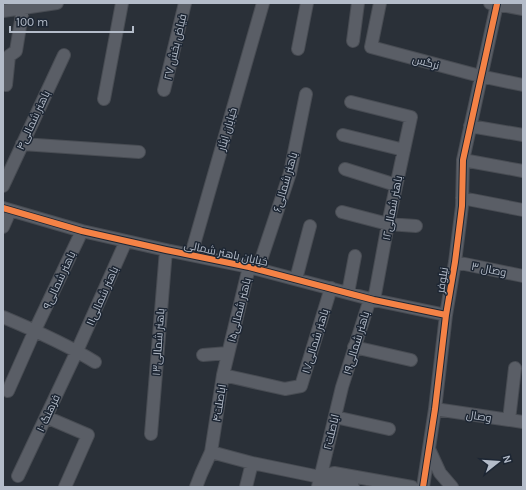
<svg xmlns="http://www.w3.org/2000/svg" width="526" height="490" font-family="Karla,Cairo,sans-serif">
	<rect width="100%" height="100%" fill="#2a3038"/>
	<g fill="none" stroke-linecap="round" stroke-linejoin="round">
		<g stroke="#484c53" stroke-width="14">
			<path id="minor" d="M380 3 371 47 480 76 523 85
				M490 3 523 9
				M3 11 57 3
				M353 41 358 3
				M298 49 307 3
				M6 85 9 56 16 51 23 8
				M164 90 185 3
				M104 99 122 3
				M351 102 411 117 388 224 374 300
				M470 126 523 135
				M343 135 404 150
				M22 144 139 152
				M463 160 523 171
				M345 169 396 185
				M3 186 64 55
				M462 198 523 210
				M3 208 82 231 166 250 249 267 374 300 446 315
				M342 212 388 224 416 226
				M3 227 7 218 9 210
				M191 255 263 3
				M455 262 523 276
				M258 269 290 173 306 94
				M296 279 310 226
				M348 293 355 256
				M3 317C34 330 66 344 95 362
				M354 347 411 360
				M203 355 228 353
				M223 375 285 389 301 386 331 288
				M8 391 35 330 82 231
				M435 409 523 422
				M46 417 88 435 65 487
				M335 417 389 429
				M509 420 515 368
				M151 434 166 250
				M429 449 440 473 452 487
				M211 452 252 463 320 477 330 483 353 487
				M18 476 77 351 126 241
				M320 477 334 473 412 487
				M196 487 201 474 211 452 223 375 249 267
				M246 487 252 463
				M318 487 342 387 370 299
				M423 487 435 409 446 315 455 262 462 206 463 160 497 4"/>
		</g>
		<use href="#minor" stroke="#5a5e66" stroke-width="12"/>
		<g stroke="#1d2633" stroke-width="8">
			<path id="cycleway" d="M3 208 82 231 166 250 249 267 374 300 446 315
				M423 487 435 409 446 315 455 262 462 206 463 160 497 4"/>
		</g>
		<use href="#cycleway" stroke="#f48246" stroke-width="6"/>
	</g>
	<g text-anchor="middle" stroke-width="3" stroke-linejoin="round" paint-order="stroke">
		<g font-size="11" fill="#b4bcc9" stroke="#1d2633">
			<text transform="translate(175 47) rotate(-77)" y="4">فیاض بخش ۲۷</text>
			<text transform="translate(426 62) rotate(15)" y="4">نرگس</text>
			<text transform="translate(33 120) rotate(-65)" y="4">باهنر شمالی۴</text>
			<text transform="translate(227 129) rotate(-74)" y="4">خیابان ایثار</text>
			<text transform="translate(285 182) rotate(-74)" y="4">باهنر شمالی۶</text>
			<text transform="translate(392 208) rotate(-79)" y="4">باهنر شمالی۱۲</text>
			<text transform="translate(226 253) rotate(12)" y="4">خیابان باهنر شمالی</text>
			<text transform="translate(489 269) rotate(11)" y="4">وصال ۳</text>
			<text transform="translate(59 280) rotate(-65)" y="4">باهنر شمالی۹</text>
			<text transform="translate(442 280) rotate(-81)" y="4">نیلوفر</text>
			<text transform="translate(102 296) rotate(-66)" y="4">باهنر شمالی۱۱</text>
			<text transform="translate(239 310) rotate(-76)" y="4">باهنر شمالی۱۵</text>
			<text transform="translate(315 341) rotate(-73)" y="4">باهنر شمالی۱۷</text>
			<text transform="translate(158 342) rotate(-86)" y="4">باهنر شمالی۱۳</text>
			<text transform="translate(356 343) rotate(-73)" y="4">باهنر شمالی۱۹</text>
			<text transform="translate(219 403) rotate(-81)" y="4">اباصلت۴</text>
			<text transform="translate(48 413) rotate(-65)" y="4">فرهنگ ۱۰</text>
			<text transform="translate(479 416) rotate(9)" y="4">وصال</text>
			<text transform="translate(331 432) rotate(-77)" y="4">اباصلت۲</text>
		</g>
	</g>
	<rect width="526" height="490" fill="none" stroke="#b4bcc9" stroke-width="8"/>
	<g transform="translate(498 462) rotate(73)" stroke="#1d2633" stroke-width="3" paint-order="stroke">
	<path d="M0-3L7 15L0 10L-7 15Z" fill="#b4bcc9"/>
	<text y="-6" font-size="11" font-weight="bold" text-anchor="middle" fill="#b4bcc9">N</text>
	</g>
	<path d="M10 26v6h123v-6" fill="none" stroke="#b4bcc9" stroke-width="2"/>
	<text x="16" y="26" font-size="12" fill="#b4bcc9" stroke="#1d2633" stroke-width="3" paint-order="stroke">100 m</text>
</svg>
